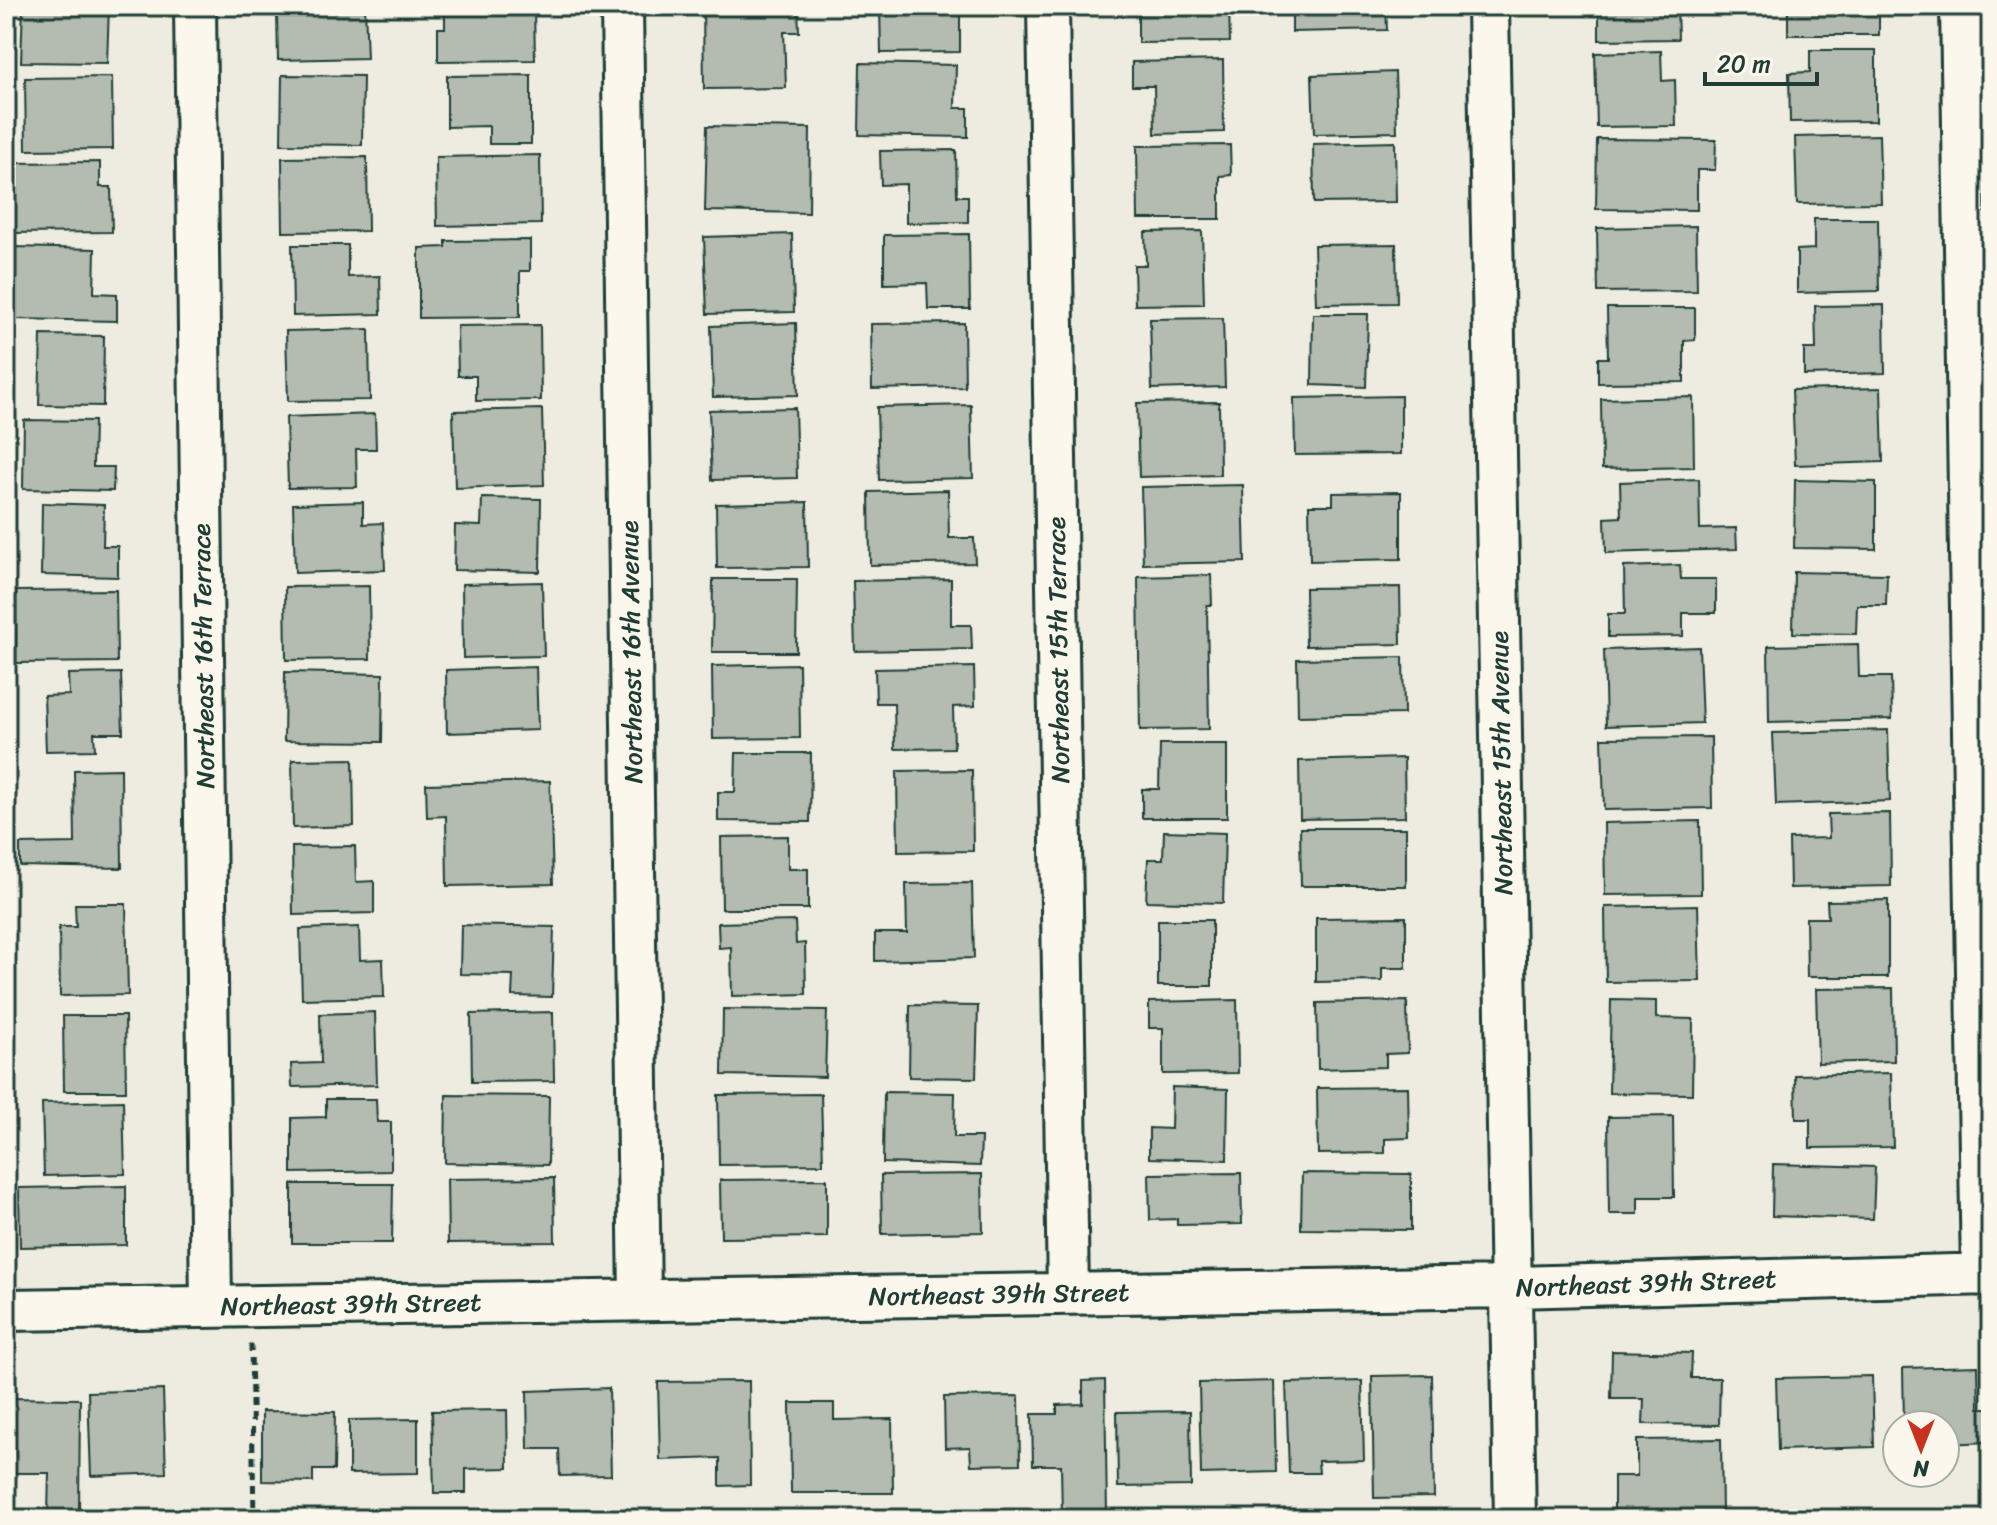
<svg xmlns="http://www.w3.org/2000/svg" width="1997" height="1525" font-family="Sriracha,sans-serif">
	<rect width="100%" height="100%" fill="#eeece1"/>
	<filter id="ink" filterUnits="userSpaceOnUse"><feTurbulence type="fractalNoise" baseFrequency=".0125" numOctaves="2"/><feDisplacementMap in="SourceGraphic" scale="16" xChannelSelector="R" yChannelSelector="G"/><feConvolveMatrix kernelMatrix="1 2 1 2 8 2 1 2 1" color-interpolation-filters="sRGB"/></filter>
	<g filter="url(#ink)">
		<path fill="#b4bbb0" stroke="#1f3d34" stroke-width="2" d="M23 6H109L107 63 21 62Z
			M289 6H365L367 58 278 60 277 14H289Z
			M445 6H534L535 60 438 61V28H445Z
			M703 6H798L799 32H784L786 88 704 89Z
			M880 6H960V52L881 53Z
			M1138 6H1229L1230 42 1138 43Z
			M1292 6H1386L1387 30 1292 32Z
			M1599 6H1677L1678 39 1599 40Z
			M1788 6H1879V35H1788Z
			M1810 50H1876V121L1790 122 1789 73 1810 72Z
			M1661 51 1662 81 1675 80 1676 126 1597 127 1595 53Z
			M1223 60 1224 132 1155 134 1154 86H1132V62Z
			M860 63 956 65 955 108H968V137L859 135Z
			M1395 72 1397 132 1314 134 1312 75Z
			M282 75 363 76 362 145 281 144Z
			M531 75V144H489V126L447 127V76Z
			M112 77 113 149 26 150 25 78Z
			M707 126 810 128 809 213 705 211Z
			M1879 135 1881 203 1797 204 1795 137Z
			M1597 139 1716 140 1715 170H1697V210L1596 209Z
			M1395 142 1396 202 1314 203 1313 144Z
			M1230 145 1231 175 1220 176V219H1138L1137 146Z
			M956 150 957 196H968V222L906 223V184L881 185 880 151Z
			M540 155 541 224 437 226 436 157Z
			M367 157 368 231 283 232 282 158Z
			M100 162V187H111L112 232 10 233V163Z
			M1814 219H1878L1879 291 1797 293V250L1814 249Z
			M1696 226 1697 291 1598 292 1597 228Z
			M1202 231 1204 304 1135 305 1134 265H1146L1145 232Z
			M792 234 794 312 707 314 704 237Z
			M969 234 970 309H928L927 283 884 284V235Z
			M530 240V271H520V317L419 318V248L446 247V241Z
			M1396 244 1397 303 1316 304 1314 245Z
			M292 245H348V277L380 276 381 314 293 316Z
			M14 247 95 249 94 293 117 294V321L13 319Z
			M1884 305 1885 373 1804 375V349H1816L1815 306Z
			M1607 308H1695V340L1684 341V382L1598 383V358H1608Z
			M1313 314H1368L1366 387 1312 385Z
			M1223 318 1225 387 1152 389 1150 319Z
			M796 323 798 395 713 397 711 326Z
			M964 323 965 387 872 389 871 324Z
			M540 325 541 400 476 401V376H458L457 326Z
			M369 329 370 400 288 401 286 331Z
			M41 335 104 336 103 406 39 405Z
			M1881 388 1883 462 1795 465 1792 390Z
			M1401 396V454L1295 455 1294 398Z
			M1693 397 1694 467 1602 469 1601 399Z
			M1219 402 1220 475 1139 477 1137 403Z
			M971 405 973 478 879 480 877 407Z
			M795 408 797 478 712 480 709 410Z
			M542 409 544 485 455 488 453 411Z
			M375 414 376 449H356L357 487 288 488 286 417Z
			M24 420 94 421 93 467H114L113 491 23 489Z
			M1699 479 1700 529 1736 528 1737 549 1606 553 1605 518 1621 517 1620 482Z
			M1795 480 1876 482V549L1794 548Z
			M1243 485 1245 562 1143 564 1141 487Z
			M948 490 949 538H974L975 563 870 565 869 492Z
			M1401 492V559L1310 561 1309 505H1333V493Z
			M482 498 541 499 540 572 454 570 455 525 481 526Z
			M363 502V524L383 523 385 570 295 573 293 504Z
			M807 502 808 567 717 568 716 504Z
			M42 503 104 505 103 546H118V577L41 575Z
			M1680 565 1681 579H1716V613H1683V636L1608 637V614H1625L1624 567Z
			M1794 572 1887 574 1886 605H1857L1856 634 1793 633Z
			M1211 575 1212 605H1207L1209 729 1140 730 1138 577Z
			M713 579H797L796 652H712Z
			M951 579V625H971L972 649 855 651 853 581Z
			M542 582 544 656 463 658 462 584Z
			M369 586 370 659 286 660 285 587Z
			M1400 587 1401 644 1306 646 1305 588Z
			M116 590 117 662 16 663V591Z
			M1858 644 1859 677H1891L1892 719 1769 722 1768 646Z
			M1699 647 1702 723 1606 726 1604 650Z
			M1403 657 1404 714 1298 716 1297 659Z
			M799 664 800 738 713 739 712 666Z
			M536 667 538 730 447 733 446 670Z
			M974 667 975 706 953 707 954 748 895 749 894 703H876L875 669Z
			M285 672 383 674 382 742 284 741Z
			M121 673 123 733H94L95 750 46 751 44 696 69 695 68 674Z
			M1888 730 1890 801 1776 805 1773 733Z
			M1711 737 1712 808 1604 810 1602 738Z
			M1160 744H1227V818H1142V789H1159Z
			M736 753H811L810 822 718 821V792H735Z
			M1404 758 1405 817 1300 819 1299 761Z
			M353 759 354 826 293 828 292 760Z
			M121 769 122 868 20 866V844L75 843 74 770Z
			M972 770 973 851 898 852 897 771Z
			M550 781 553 884 447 886 446 816 427 817 426 784Z
			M1890 813 1891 886 1790 888 1789 839 1829 838 1828 814Z
			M1700 821 1701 894 1605 895 1604 823Z
			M1300 828H1406V886H1301Z
			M1164 831 1225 833 1223 903 1146 901 1148 859H1163Z
			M788 836V869H808V909H722L721 837Z
			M355 846 356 882 374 881V913L293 915 292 847Z
			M972 883 974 958 875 961V933H907L906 884Z
			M1888 900V977H1807L1806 918H1828L1827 901Z
			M75 904H126L128 995 60 996 59 927H76Z
			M1698 905 1700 981 1606 982 1605 907Z
			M1406 917V968H1382V981L1316 982V918Z
			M1158 920H1212V986H1158Z
			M795 921 796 944 805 943 806 994 732 996 731 947 719 948 718 923Z
			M461 925 554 927 552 997 512 996 513 975 460 974Z
			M359 927 360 960 383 959 384 997 302 999 300 929Z
			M1893 988 1894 1061 1818 1063 1816 989Z
			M1237 1000 1238 1073 1163 1074V1028H1149V1002Z
			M1611 1000 1656 1001V1018L1693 1019 1692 1094 1609 1093Z
			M1407 1001 1408 1053 1386 1054V1067L1318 1069 1317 1003Z
			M910 1005 978 1006 976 1078 909 1077Z
			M723 1009 827 1010 825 1077 722 1075Z
			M375 1012 377 1085 292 1087 291 1064 321 1063 320 1014Z
			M553 1012 554 1081 472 1082 471 1014Z
			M63 1016H125L126 1091H64Z
			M1891 1073 1893 1147 1810 1148V1119H1796L1795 1075Z
			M1172 1087 1228 1089 1227 1160 1149 1158V1128L1171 1129Z
			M1408 1087 1409 1138 1385 1139V1153L1318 1154 1317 1088Z
			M884 1092 955 1093 954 1137H981L980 1166 883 1163Z
			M821 1094 823 1164 719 1165 718 1095Z
			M446 1095 549 1096 548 1165 445 1163Z
			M326 1099H376L377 1122H391V1171L292 1173V1118L326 1117Z
			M123 1101 125 1174 44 1176 42 1103Z
			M1673 1116 1674 1197H1638V1214H1609L1608 1117Z
			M1773 1164 1875 1167 1873 1219 1772 1216Z
			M1241 1173 1242 1224 1177 1225V1219L1150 1220 1149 1174Z
			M1302 1173 1411 1174V1230L1301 1229Z
			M982 1174 983 1232 882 1234 881 1175Z
			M554 1178 555 1242 448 1243 447 1179Z
			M827 1179V1237L721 1238 720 1180Z
			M292 1184H393L392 1243H292Z
			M126 1186V1245L20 1247 19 1188Z
			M1612 1351 1692 1353 1691 1378H1720L1719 1425 1643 1424 1644 1399H1611Z
			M1978 1366 1979 1408H1991V1442L1945 1444V1425H1904L1903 1368Z
			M1432 1375 1434 1497 1374 1498 1372 1376Z
			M1872 1376 1874 1447 1778 1450 1776 1378Z
			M1105 1380 1107 1516 1062 1517 1061 1465H1033L1032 1414H1057V1405L1083 1404V1381Z
			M749 1381 750 1485 720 1486V1458L660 1460 658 1382Z
			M1274 1381 1276 1472 1201 1474 1199 1383Z
			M1362 1381 1364 1460 1318 1461 1319 1473H1289L1286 1383Z
			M609 1388 611 1475 560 1476 559 1449H528L527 1391Z
			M163 1390 166 1473 91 1476 88 1392Z
			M1019 1396 1020 1464 971 1465 970 1447 945 1448 944 1397Z
			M6 1398 80 1399 79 1514 48 1513 49 1473H6Z
			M790 1403H834V1420L892 1419 893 1493H791Z
			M507 1410 508 1468 466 1469V1493H434L432 1411Z
			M262 1411 335 1412 334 1470H313V1482L262 1481Z
			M1190 1411 1191 1486 1118 1487 1117 1412Z
			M418 1419V1473L349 1474V1420Z
			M1721 1439 1722 1514 1614 1515V1476H1637V1440Z"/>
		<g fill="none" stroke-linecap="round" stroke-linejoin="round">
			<g stroke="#1f3d34" stroke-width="46">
				<path id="minor" d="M195 6 211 1306
					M622 6 640 1299
					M1048 6 1068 1294
					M1488 6 1515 1519
					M1961 6 1982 1275
					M6 1310 1511 1287 1991 1274"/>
			</g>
			<path stroke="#1f3d34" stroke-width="5" stroke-dasharray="8 6" stroke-linecap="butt" d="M251 1344 254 1519"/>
			<use href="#minor" stroke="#fbf7ec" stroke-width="40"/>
		</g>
	</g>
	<g text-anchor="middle" stroke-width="8" stroke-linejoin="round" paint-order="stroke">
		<g font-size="26" fill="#1f3d34" stroke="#fbf7ec">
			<text transform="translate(1058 650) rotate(-91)" y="9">Northeast 15th Terrace</text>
			<text transform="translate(631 652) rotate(-91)" y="9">Northeast 16th Avenue</text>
			<text transform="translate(203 656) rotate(-91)" y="9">Northeast 16th Terrace</text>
			<text transform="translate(1501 763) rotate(-91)" y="9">Northeast 15th Avenue</text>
			<text transform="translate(1646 1283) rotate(-2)" y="9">Northeast 39th Street</text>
			<text transform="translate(999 1294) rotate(-1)" y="9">Northeast 39th Street</text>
			<text transform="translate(351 1304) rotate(-1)" y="9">Northeast 39th Street</text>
		</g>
	</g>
	<rect width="1997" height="1525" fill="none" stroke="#fbf7ec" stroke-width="32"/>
	<rect x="16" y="16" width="1965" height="1493" fill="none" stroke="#1f3d34" stroke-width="3" filter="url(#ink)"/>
	<g transform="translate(1921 1449) rotate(180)"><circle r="38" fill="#fbf7ec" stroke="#a3ada2" stroke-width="2"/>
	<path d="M0-6L14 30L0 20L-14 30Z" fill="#c8321e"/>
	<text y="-12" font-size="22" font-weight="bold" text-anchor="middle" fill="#1f3d34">N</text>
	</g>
	<path d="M1705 72v12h112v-12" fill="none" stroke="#1f3d34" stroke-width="4"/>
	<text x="1717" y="72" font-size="24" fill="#1f3d34" stroke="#fbf7ec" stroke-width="6" paint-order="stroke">20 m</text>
</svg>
